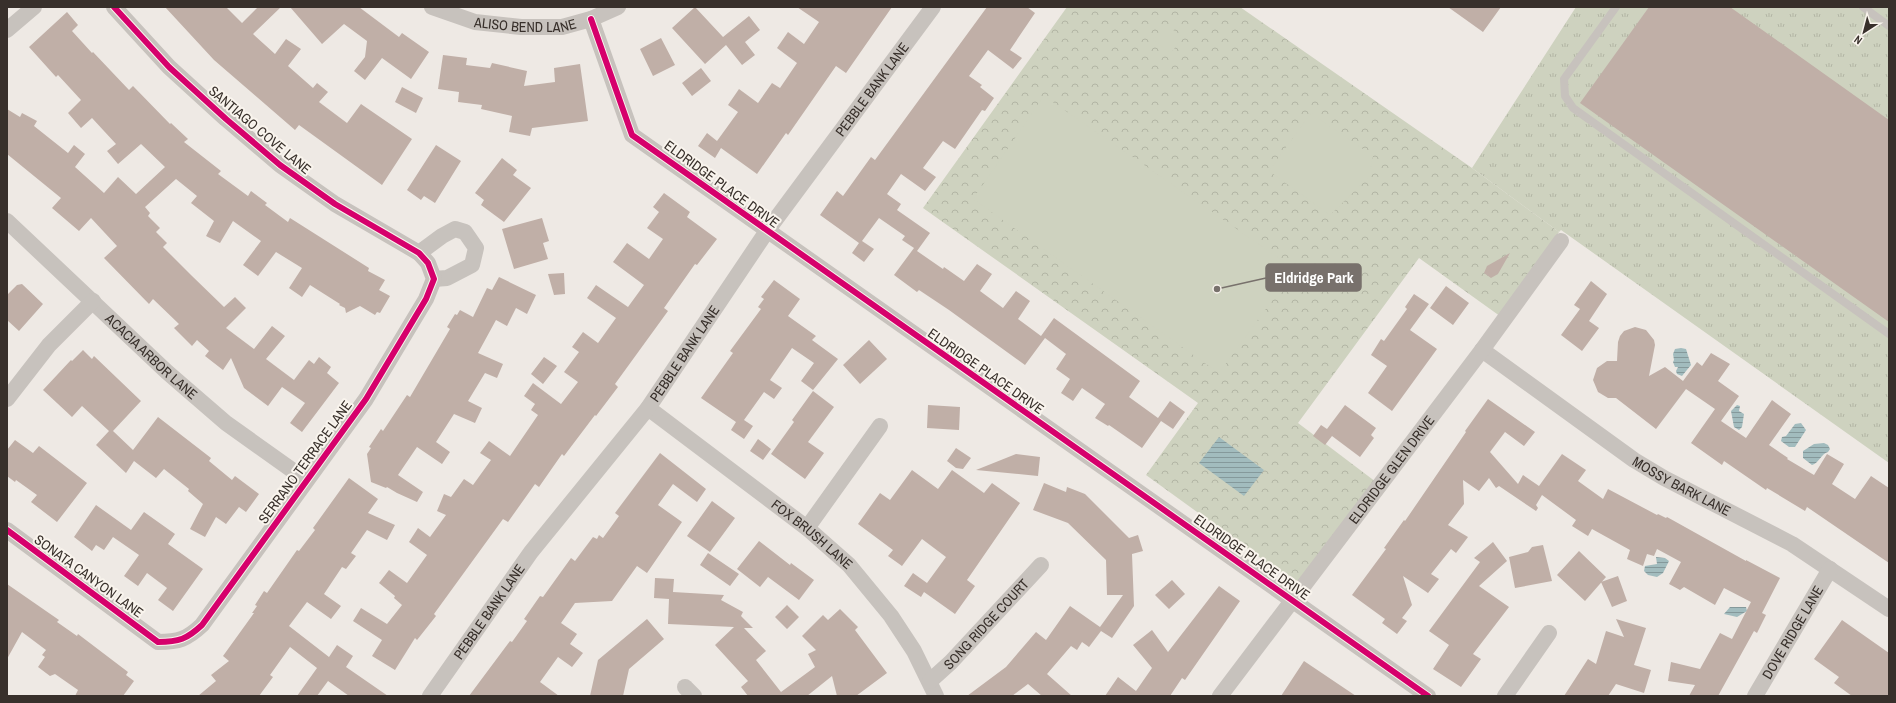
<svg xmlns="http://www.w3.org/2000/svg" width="1896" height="703" font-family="'Archivo Narrow',sans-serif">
	<defs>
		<pattern id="grass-tufts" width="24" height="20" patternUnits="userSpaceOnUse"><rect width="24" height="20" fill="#ced2bf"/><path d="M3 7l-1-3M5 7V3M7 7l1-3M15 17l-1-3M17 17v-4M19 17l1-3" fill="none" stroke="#b2b5a4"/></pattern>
		<pattern id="park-crowns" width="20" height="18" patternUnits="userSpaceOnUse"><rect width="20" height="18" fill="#ced2bf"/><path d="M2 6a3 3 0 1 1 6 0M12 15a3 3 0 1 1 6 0" fill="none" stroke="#b2b5a4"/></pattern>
		<pattern id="water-rules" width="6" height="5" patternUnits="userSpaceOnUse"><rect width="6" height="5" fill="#a2bcbe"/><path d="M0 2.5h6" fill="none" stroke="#85999b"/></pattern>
	</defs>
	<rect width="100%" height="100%" fill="#eee9e4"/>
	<path fill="url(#grass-tufts)" d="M1576 7H1889V463L1561 230 1559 232 1472 168Z"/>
	<path fill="url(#park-crowns)" d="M1067 7H1240L1472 168 1559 232 1504 319 1419 258 1298 423 1376 482 1302 588 1146 475 1198 403 923 208Z"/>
	<path fill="#ced2bf" d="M1165 24 1183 37 1171 53 1153 40Z
		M1044 96 1295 269 1219 373 973 199Z
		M1311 113 1373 156 1369 177 1330 215 1269 171Z"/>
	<path fill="url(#water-rules)" d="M1681 348 1686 349 1691 365 1682 376 1677 374 1676 371 1678 367H1675L1673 362 1674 360 1673 354 1675 349Z
		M1737 405 1740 406 1739 411 1744 414 1742 427 1739 430 1734 427 1731 411Z
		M1801 423 1806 430 1795 447H1789L1781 441 1782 437 1786 436 1795 424Z
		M1219 437 1264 470 1244 496 1199 463Z
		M1824 443 1828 445 1830 449 1828 452C1821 454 1819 463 1812 465L1803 458V451L1814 444Z
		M1656 557 1665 558 1669 561 1663 573 1657 577 1648 575 1644 571 1645 566 1657 564Z
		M1730 607H1746L1747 611 1737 617 1724 614Z"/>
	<path fill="#c0afa7" d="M165 7H226L242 23 258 7H281L253 34 275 54 286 39 301 49 288 66 313 88 317 83 328 92 319 102 347 123 361 104 412 139 382 185 299 125 295 130 214 60Z
		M290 7H359L399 37 402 33 429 52 411 79 382 58 365 80 354 71 365 57 367 41 344 24 322 44Z
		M695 7 723 37 749 16 760 30 745 42 755 55 742 65 726 45 705 64 672 28Z
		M797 7H892L846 73 836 66 788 135 786 133 757 174 721 148 715 158 698 146 707 133 717 141 738 112 728 105 739 89 758 103 772 83 780 88 797 63 777 48 788 32 804 44 819 22Z
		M987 7H1027L1035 13 1010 50 1022 58 1013 69 988 50 969 76 982 85 980 87 994 98 985 111 982 110 955 149 943 141 923 168 936 177 925 191 901 174 887 194 901 204 897 210 930 233 917 251 943 269 944 267 964 281 977 264 992 274 980 291 1003 308 1016 291 1030 301 1018 319 1041 336 1054 318 1140 381 1129 397 1158 418 1170 401 1185 412 1173 429 1161 421 1142 448 1109 425 1108 426 1095 418 1105 404 1082 388 1073 401 1061 393 1070 379 1056 369 1066 354 1045 338 1025 365 949 310 919 290 917 292 894 275 914 248 902 240 905 236 879 218 862 241 874 249 864 262 852 253 859 243 820 215 837 191 843 196 871 157 875 160Z
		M1448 7H1501L1483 32Z
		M1649 7H1730L1889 120V322L1580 103Z
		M67 12 78 25 72 31 92 53 93 52 129 90 133 86 170 124 171 123 188 139 184 142 221 171 218 174 248 196 251 191 267 203 265 205 288 222 290 218 369 268 368 271 385 280 379 290 390 296 380 313 377 312 375 315 360 306 346 313 345 308 339 305 340 304 310 285 302 297 289 288 302 268 276 252 258 276 243 265 261 241 233 221 220 243 206 236 214 221 191 203 197 196 176 179 145 207 150 213 148 216 160 228 156 232 167 243 163 247 191 275 224 307 235 297 246 308 226 328 254 349 272 326 285 336 266 359 294 380 309 360 314 364 319 357 331 367 327 373 339 383 302 432 290 423 305 403 282 387 268 406 244 388 231 358 223 370 205 356 209 351 197 340 192 346 174 328 179 324 153 299 149 304 104 258 117 246 91 218 79 231 52 208 61 198 7 154V109L20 117 22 113 37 121 34 126 68 153 74 145 85 154 75 167 104 193 118 177 136 194 165 167 141 144 118 164 107 151 116 144 92 118 81 128 68 113 81 100 58 75 56 77 29 47Z
		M661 38 675 65 653 76 640 49Z
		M443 55 467 58 466 65 490 68 492 63 527 71 524 86 555 82 554 68 580 64 588 121 532 128 530 136 509 132 512 116 481 109 482 105 458 102 459 92 438 89Z
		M701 68 711 81 692 96 682 83Z
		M402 87 423 98 416 113 395 102Z
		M436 145 461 161 435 203 424 196 421 200 407 190Z
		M502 158 517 170 513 175 531 188 504 222 481 205 484 200 475 193Z
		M664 193 690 212 687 217 717 239 697 265 695 264 664 308 668 311 615 384 618 387 596 416 595 415 564 456 562 454 539 487 535 484 508 522 503 519 434 614 436 616 417 640 415 638 395 670 372 656 382 640 353 621 361 608 387 624 402 605 394 598 395 596 379 583 389 570 407 583 427 555 409 542 418 528 430 537 446 515 437 511 444 494 451 497 464 479 473 485 491 460 480 453 489 441 510 456 538 415 531 410 535 404 524 396 533 383 561 404 578 382 564 372 579 352 572 347 583 332 598 343 616 318 587 298 596 285 628 307 644 285 613 262 627 243 649 259 663 239 647 228 659 212 653 207Z
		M542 218 549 241 543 243 548 259 514 269 502 229Z
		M1510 253 1498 274 1491 278 1484 273 1487 266Z
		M564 273 565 294 554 295 548 274Z
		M499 277 536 295 527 314 516 308 507 326 496 320 478 353 503 364 497 378 485 373 468 401 482 408 475 423 454 414 436 442 450 452 442 464 417 447 398 475 423 492 417 502 397 493 387 487 386 488 371 482 367 454 371 448 369 447 381 429 383 431 407 395 410 397 450 329 447 327 455 314 457 315 460 310 473 317 487 288 492 290Z
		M774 280 800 299 788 316 816 336 812 340 838 359 813 390 801 381 814 363 792 348 770 380 782 388 774 399 764 392 744 420 753 426 744 439 731 430 736 422 701 398 733 353 730 351 761 309 758 307 764 299 761 297Z
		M1591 281 1607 294 1589 321 1599 328 1582 351 1561 335 1580 309 1574 305Z
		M22 284 43 304 19 331 7 320V295L17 285Z
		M1446 286 1469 303 1453 325 1430 308Z
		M1414 294 1429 304 1410 330 1437 349 1392 411 1368 393 1387 366 1371 355 1381 339 1384 341 1407 309 1405 307Z
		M1635 327 1646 330 1654 340 1655 345 1649 376 1665 367 1683 381 1697 362 1702 366 1711 353 1730 364 1718 381 1739 396 1721 421 1746 438 1772 400 1791 414 1769 445 1788 458 1787 459 1814 475 1827 454 1844 464 1832 484 1855 499 1871 476 1889 488V563L1807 507 1805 511 1767 488 1766 490 1724 461 1722 465 1691 443 1715 409 1686 389 1656 429 1616 398H1608L1598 392 1593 380 1597 368 1607 361H1617L1618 342 1620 336 1624 331Z
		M869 340 887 359 860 384 843 365Z
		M83 350 92 359 94 356 141 401 113 431 133 450 158 417 211 458 209 461 232 480 235 476 259 494 246 512 239 507 226 524 216 517 205 537 190 529 203 504 188 491 189 489 164 469 156 478 134 461 126 473 96 445 109 431 82 406 72 417 43 390 71 360 72 361Z
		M544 357 557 366 543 384 531 374Z
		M813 391 834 407 808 442 824 453 805 479 771 454 794 422 792 420Z
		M1488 399 1535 432 1524 446 1505 432 1490 452 1518 484 1523 475 1539 486 1562 454 1586 470 1578 481 1603 499 1608 489 1657 515 1658 514 1666 518 1667 517 1746 561V560L1780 578 1762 613 1766 615 1757 633 1754 631 1718 696H1689L1695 685 1668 681 1671 662 1700 669 1720 633 1732 639 1751 602 1724 588 1715 605 1684 587 1680 590 1669 584 1681 562 1657 549 1654 556 1647 554 1643 566 1627 559 1630 550 1592 529 1588 536 1572 526 1576 520 1542 495 1536 505 1538 508 1536 511 1499 486 1496 488 1489 478 1479 491 1463 480 1464 504 1448 525 1468 537 1456 553 1451 549 1431 574 1439 579 1428 593 1403 576 1412 605 1402 618 1407 621 1397 634 1382 623 1385 619 1352 595 1386 549 1384 548 1404 520 1405 521 1466 432 1465 431Z
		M928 405 960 407 959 430 927 428Z
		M1345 405 1376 428 1371 435 1374 438 1360 457 1332 436 1325 445 1313 436 1321 425 1327 429Z
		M758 439 771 449 763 460 750 451Z
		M15 440 33 453 39 446 87 483 57 522 31 502 37 495 16 480 15 482 7 476V450Z
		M956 448 971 458 963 469 956 468 947 461Z
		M660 453 706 489 697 502 673 484 658 505 682 522 647 573 637 566 612 601 575 603 561 623 577 634 570 644 583 653 572 667 558 657 540 682 559 696H469L510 641 512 642 527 621 524 619 540 596 543 597 571 558 575 561 593 537 597 539 599 535 603 538 619 516 615 513Z
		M1016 454 1040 457 1038 476 976 470Z
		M912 470 938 489 952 470 984 493 992 483 1020 503 967 580 975 586 955 614 924 592 921 597 904 586 913 573 927 583 946 557 922 539 902 566 888 556 893 550 858 524 880 493 890 500Z
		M349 478 378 499 368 513 395 525 387 540 367 530 351 553 356 556 346 569 342 567 324 594 341 606 331 619 307 602 289 626 329 657 337 645 353 656 346 667 388 696H349L328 681 317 696H297L317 668 290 647 270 675 273 677 259 696H198L216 681 211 675 229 661 223 656 254 613H252L257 606 255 605 264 591 267 593 297 550 299 551 315 530 313 528Z
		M1044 483 1066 492 1067 487 1085 494 1129 538 1138 535 1143 551 1132 554 1134 606 1112 638 1101 631 1089 647 1082 642 1077 650 1071 646 1047 674 1072 696H1042L1028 684 1012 696H967L1006 667 1036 632 1046 640 1070 606 1100 627 1123 595H1107L1106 560 1068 523 1033 510Z
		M712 501 735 518 710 552 687 536Z
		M96 505 131 530 144 512 175 534 168 544 203 569 173 611 158 600 167 588 147 573 138 586 124 576 139 555 113 537 104 550 96 545 92 551 74 537Z
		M759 541 790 565 791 563 814 580 799 600 768 577 760 587 737 569Z
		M1493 542 1507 561 1479 586 1509 607 1473 654 1481 659 1461 687 1433 669 1449 645 1429 631 1480 562 1474 558Z
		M1543 545 1552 581 1515 588 1509 557 1528 552 1532 547Z
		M1579 551 1606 577 1585 601 1557 575Z
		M708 553 739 574 730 586 700 565Z
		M1618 576 1627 601 1612 607 1601 582Z
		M655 578 674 579 673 592 724 595 721 600 743 612 741 616 753 628H744L766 651 756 660 781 692 815 667 808 654 816 650 802 636 823 615 828 620 840 609 858 627 855 630 887 673 856 696H837L832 676 807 696H748L741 687 748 681 715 645 734 627 668 624 669 599 654 598Z
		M1172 580 1185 594 1169 609 1155 595Z
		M7 584 59 620 57 622 77 636 78 634 128 672 126 675 134 681 123 696H75L78 690 55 674 50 676 38 667 45 657 42 655 46 650 22 632 7 659Z
		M1219 586 1240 601 1185 680 1182 678 1170 696H1105L1118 677 1136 691 1152 668 1133 645 1152 630 1168 652Z
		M787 605 799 617 787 629 775 617Z
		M647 619 664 639 629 669 623 696H590L598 660Z
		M1616 619 1646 628 1634 665 1651 670 1644 693 1616 684 1608 696H1564L1588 659 1596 664 1606 631 1624 637Z
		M1842 620 1889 653V696H1852L1834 683 1839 677 1814 659Z
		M1304 661 1356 696H1281Z"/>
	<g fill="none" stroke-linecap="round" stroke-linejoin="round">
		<path stroke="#c7c2bd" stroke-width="8" d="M1616 7 1564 79 1565 96 1573 108 1889 334
			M1863 7 1889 26"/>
		<g stroke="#c7c2bd" stroke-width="16">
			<path id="s1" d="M432 7 475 22 521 27H562L591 19 618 7"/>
			<path d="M591 19 632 135 1428 696"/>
			<path d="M7 30 34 7"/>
			<path id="s2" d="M7 221 167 372 226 423 306 480"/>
			<path d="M419 253 442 236 455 229 465 232 476 248 472 265 447 278 434 279"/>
			<path id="s3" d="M1482 350 1634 460 1664 478 1792 544 1889 609"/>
			<path d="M7 399 49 345 93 301"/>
			<path id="s4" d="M648 408 807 528 849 565 891 616 914 651 936 696"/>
			<path d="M807 528 880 426"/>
			<path d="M7 530 158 642C179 642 187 639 202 625L366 399 426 299 434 279 428 263 419 253 335 204 280 165 226 119 169 67 114 7"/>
			<path id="s5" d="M930 681 951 662 1041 565"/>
			<path d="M685 687 694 696"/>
			<path id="s6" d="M430 696 531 552 648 408 767 231 933 7"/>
			<path id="s7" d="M1220 696 1482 350 1561 241"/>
			<path d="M1505 696 1549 633"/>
			<path id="s8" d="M1755 696 1830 569"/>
		</g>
		<g stroke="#f9f4ed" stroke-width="8">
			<path id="cycleway" d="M591 19 632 135 1428 696
				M7 530 158 642C179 642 187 639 202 625L366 399 426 299 434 279 428 263 419 253 335 204 280 165 226 119 169 67 114 7"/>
		</g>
		<use href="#cycleway" stroke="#d6006c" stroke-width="6"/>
	</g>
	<g text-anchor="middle" stroke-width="4" stroke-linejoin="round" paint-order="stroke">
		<g font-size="14" fill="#38302b" stroke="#f9f4ed">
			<text dy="5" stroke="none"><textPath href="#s1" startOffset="96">ALISO BEND LANE</textPath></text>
			<text dy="5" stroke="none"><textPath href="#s6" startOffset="751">PEBBLE BANK LANE</textPath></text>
			<text transform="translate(260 130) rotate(40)" y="5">SANTIAGO COVE LANE</text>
			<text transform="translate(722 184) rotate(36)" y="5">ELDRIDGE PLACE DRIVE</text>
			<text dy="5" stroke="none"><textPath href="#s6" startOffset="427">PEBBLE BANK LANE</textPath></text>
			<text dy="5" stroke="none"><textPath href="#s2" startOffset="198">ACACIA ARBOR LANE</textPath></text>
			<text transform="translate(986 371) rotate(35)" y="5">ELDRIDGE PLACE DRIVE</text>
			<text transform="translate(305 462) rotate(-54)" y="5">SERRANO TERRACE LANE</text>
			<text dy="5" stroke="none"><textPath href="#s7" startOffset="284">ELDRIDGE GLEN DRIVE</textPath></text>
			<text dy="5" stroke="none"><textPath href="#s3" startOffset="242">MOSSY BARK LANE</textPath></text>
			<text dy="5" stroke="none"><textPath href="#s4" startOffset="207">FOX BRUSH LANE</textPath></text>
			<text transform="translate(1252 557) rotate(35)" y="5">ELDRIDGE PLACE DRIVE</text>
			<text transform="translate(89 576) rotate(36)" y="5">SONATA CANYON LANE</text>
			<text dy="5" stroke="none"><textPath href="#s6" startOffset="103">PEBBLE BANK LANE</textPath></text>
			<text dy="5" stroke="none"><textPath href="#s5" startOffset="80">SONG RIDGE COURT</textPath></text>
			<text dy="5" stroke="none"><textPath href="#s8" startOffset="74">DOVE RIDGE LANE</textPath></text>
		</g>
	</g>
	<path fill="none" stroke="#78716c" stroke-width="1.5" d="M1217 289L1266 278"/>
	<circle fill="#78716c" stroke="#f9f4ed" stroke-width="1.5" cx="1217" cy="289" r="4"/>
	<rect fill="#78716c" stroke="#78716c" stroke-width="1.5" x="1266" y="264" width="95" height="27" rx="4"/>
	<g font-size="15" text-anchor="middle" font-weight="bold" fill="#fff">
		<text x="1314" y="283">Eldridge Park</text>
	</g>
	<rect width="1896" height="703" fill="none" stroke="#38302b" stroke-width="16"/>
	<g transform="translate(1864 32) rotate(216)" stroke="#f9f4ed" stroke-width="3" paint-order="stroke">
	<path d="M0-3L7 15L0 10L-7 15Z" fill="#38302b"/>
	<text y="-6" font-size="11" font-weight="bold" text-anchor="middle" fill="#38302b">N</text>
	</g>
</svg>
